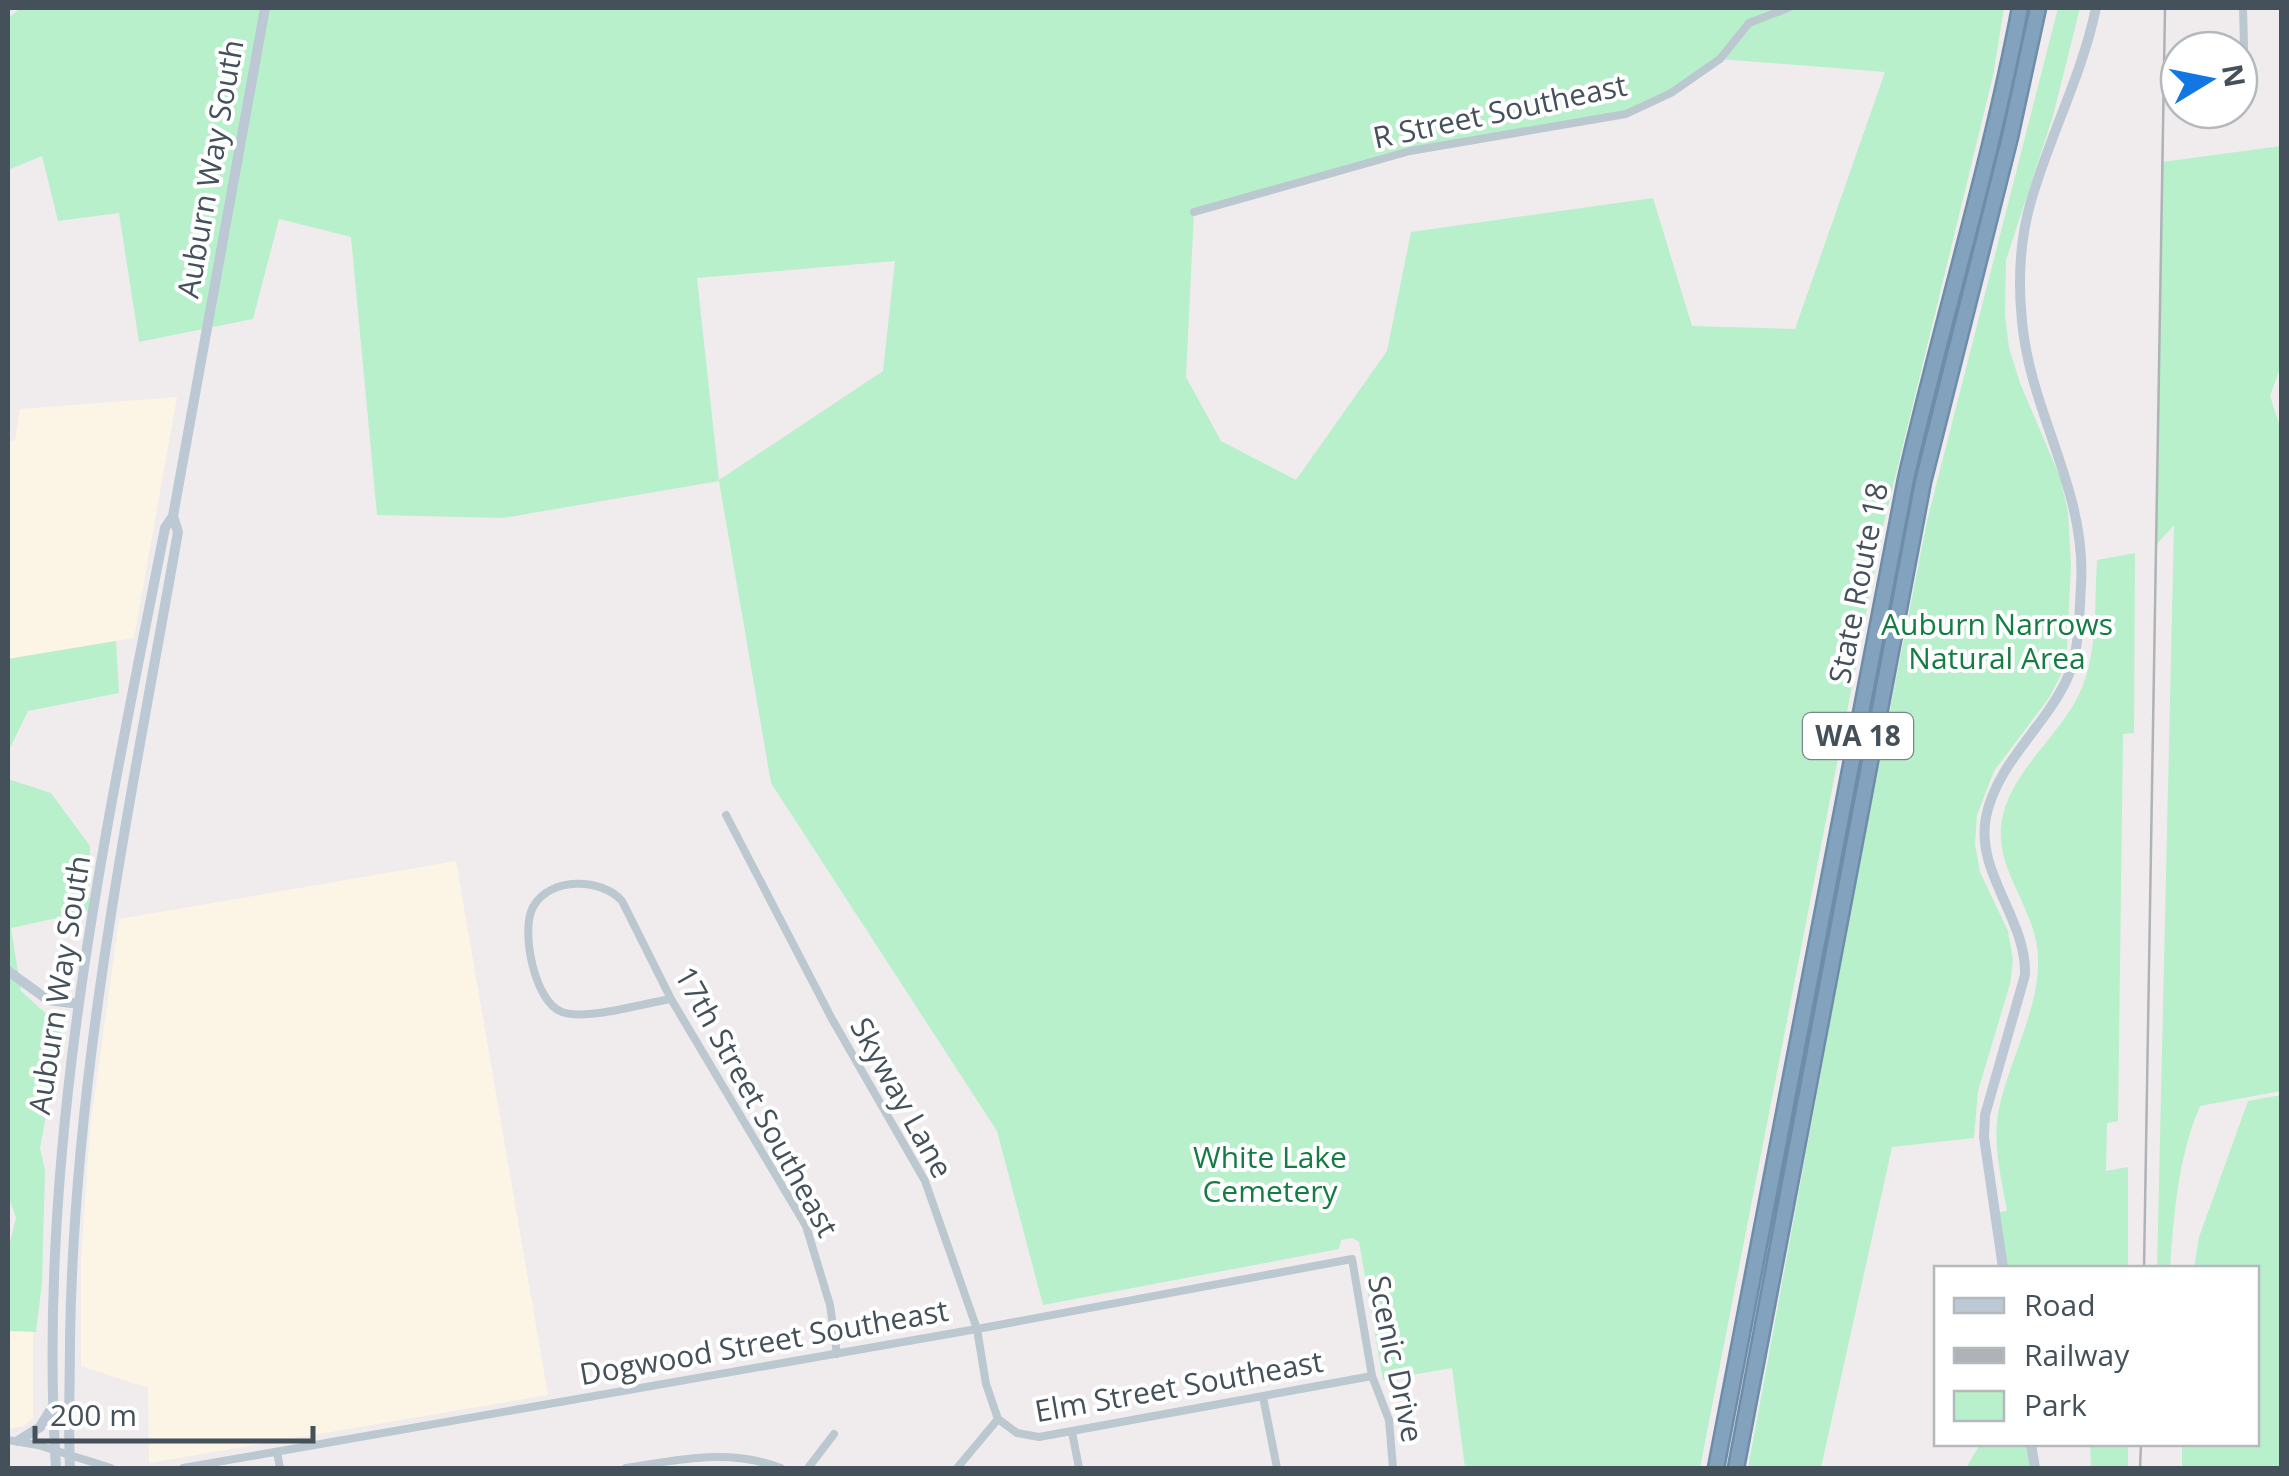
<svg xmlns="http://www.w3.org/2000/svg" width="2289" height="1476" font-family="'Open Sans',sans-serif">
	<rect width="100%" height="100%" fill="#f0eced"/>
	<path fill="#fcf4e4" d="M177 397 134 638 8 659V442L15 440 20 409Z
		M456 861 548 1395 149 1463 148 1388 81 1366V1260L90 1129 119 919Z
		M8 1330 33 1331V1418L24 1426 8 1429Z"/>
	<path fill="#b8f0cb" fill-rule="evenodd" d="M21 8H2004L1993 76 1883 527 1700 1468H1465L1452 1368 1383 1380 1359 1242 1352 1238 1341 1240 1339 1249 1043 1305 997 1131 771 783 719 481 503 518 377 515 351 237 279 219 253 319 139 342 119 213 58 221 42 156 8 170V18ZM1720 59 1885 72 1795 329 1692 326 1653 198 1411 232 1387 351 1296 480 1221 441 1186 377 1194 212 1410 151 1626 114 1671 93ZM895 261 883 371 719 480 697 278Z
		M2058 8H2080L2053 116 2006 260 2005 315 2009 348 2020 383 2060 477 2068 512 2071 565 2067 648 2063 671 2049 698 1994 771 1977 815 1975 844 1980 872 2008 931 2013 960 2010 984 1978 1091 1974 1138 1892 1147 1821 1468H1748L1852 903 1927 521Z
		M2281 146 2282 363 2270 396 2282 433 2281 1091 2200 1106C2178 1157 2174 1214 2170 1268H2157L2174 525 2156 545 2162 162Z
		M2135 553 2134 733 2123 734 2118 1121 2107 1123 2106 1171 2128 1167V1268H2003L1994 1213 2007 1211C2001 1176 1991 1140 2000 1104 2011 1057 2040 1006 2038 957 2036 904 1988 866 2004 811 2016 770 2054 739 2075 702 2099 660 2094 607 2097 560Z
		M116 641 119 693 28 711 8 752V659Z
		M8 779 51 793 90 846 89 911 11 928 21 991 62 1028 40 1148 45 1171 42 1283 36 1332 8 1331V1250L16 1218 8 1195Z
		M2281 1095V1468H2182V1444H2256V1268H2194L2199 1237 2248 1101Z
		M1980 1444H2029L2032 1468H1966Z
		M2090 1444H2128V1468H2091Z"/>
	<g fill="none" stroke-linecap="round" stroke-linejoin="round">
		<g stroke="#6e8da9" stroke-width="19">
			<path id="highway" d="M1716 1468 1906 479C1942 321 1990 167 2020 8
				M1736 1468 1923 482 2010 137 2038 8"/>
		</g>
		<path stroke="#bcc8d0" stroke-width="8" d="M2243 8 2245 86
			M1194 212 1410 151 1626 114 1671 93 1720 59 1749 23 1788 8
			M726 815 832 1019 925 1181 977 1329 986 1384 998 1419 1017 1433 1039 1437 1372 1376
			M671 999C644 1003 586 1021 562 1012 535 1003 520 931 533 907 550 876 602 878 622 901L671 999 806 1226 830 1305 837 1354
			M1263 1397 1277 1468
			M1072 1432 1079 1468
			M8 1440 38 1445 111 1468
			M277 1452 280 1468
			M183 1468 977 1329 1352 1259 1372 1376 1389 1420 1393 1468
			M626 1468C679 1460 729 1448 781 1468
			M808 1468 834 1434
			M957 1468 998 1419"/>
		<path stroke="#bcc9d5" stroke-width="10" d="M8 971 48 1000 79 1004
			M2003 1268 1984 1137 1985 1115 2025 975C2027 919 1975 873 1986 817 1997 763 2043 729 2066 681 2080 653 2079 616 2081 585 2087 490 2030 413 2022 321 2018 282 2020 239 2031 201 2050 135 2082 75 2096 8
			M18 1441 40 1427 53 1406
			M2031 1444 2035 1468
			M56 1468C36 1151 104 837 165 528L173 516 265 8
			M70 1468C68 1426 70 1383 70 1340 74 1067 131 800 178 532L173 516"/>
		<use href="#highway" stroke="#82a2be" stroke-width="14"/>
		<path stroke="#afb2b7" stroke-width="2.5" d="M2144 1268 2165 8
			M2140 1468 2141 1444"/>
	</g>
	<g text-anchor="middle" stroke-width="8" stroke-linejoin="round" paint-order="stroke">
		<rect fill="#fff" stroke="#7c858c" stroke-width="2.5" x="1803" y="713" width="110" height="46" rx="8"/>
		<g font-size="28" font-weight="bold" fill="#44515b">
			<text x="1858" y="746">WA 18</text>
		</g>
		<g font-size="30" fill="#44515b" stroke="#fff">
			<text transform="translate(1500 112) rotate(-12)" y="10">R Street Southeast</text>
			<text transform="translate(211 169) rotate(-80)" y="10">Auburn Way South</text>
			<text transform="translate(1859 583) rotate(-79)" y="10">State Route 18</text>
			<text transform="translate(60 985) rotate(-81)" y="10">Auburn Way South</text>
			<text transform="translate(901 1098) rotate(61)" y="10">Skyway Lane</text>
			<text transform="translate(756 1102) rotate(61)" y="10">17th Street Southeast</text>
			<text transform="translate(764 1343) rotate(-10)" y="10">Dogwood Street Southeast</text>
			<text transform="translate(1395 1359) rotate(78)" y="10">Scenic Drive</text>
			<text transform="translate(1179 1387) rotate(-10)" y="10">Elm Street Southeast</text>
		</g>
		<g font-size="30" fill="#147d44" stroke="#fff">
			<text x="1997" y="635">Auburn Narrows<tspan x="1997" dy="34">Natural Area</tspan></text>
			<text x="1270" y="1168">White Lake<tspan x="1270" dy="34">Cemetery</tspan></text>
		</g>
	</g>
	<rect width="2289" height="1476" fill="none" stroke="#44515b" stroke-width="20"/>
	<rect x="1934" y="1266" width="325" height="180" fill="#ffffff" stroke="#b4b9bd" stroke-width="2.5"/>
	<rect x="1954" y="1298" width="50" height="15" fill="#bcc9d5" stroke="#b4b9bd" stroke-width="2.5"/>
	<text x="2024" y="1316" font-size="30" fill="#44515b">Road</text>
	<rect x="1954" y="1348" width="50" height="15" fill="#afb2b7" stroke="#b4b9bd" stroke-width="2.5"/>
	<text x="2024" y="1366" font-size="30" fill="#44515b">Railway</text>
	<rect x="1954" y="1391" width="50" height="30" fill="#b8f0cb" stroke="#b4b9bd" stroke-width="2.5"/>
	<text x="2024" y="1416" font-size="30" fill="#44515b">Park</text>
	<g transform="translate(2209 80) rotate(80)"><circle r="48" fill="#ffffff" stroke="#b4b9bd" stroke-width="2.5"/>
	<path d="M0-8L18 38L0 25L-18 38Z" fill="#1377e3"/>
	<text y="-15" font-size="28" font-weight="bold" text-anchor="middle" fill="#44515b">N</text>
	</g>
	<path d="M35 1426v15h278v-15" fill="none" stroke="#44515b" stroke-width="5"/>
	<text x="50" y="1426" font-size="30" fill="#44515b" stroke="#ffffff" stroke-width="8" paint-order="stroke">200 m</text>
</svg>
